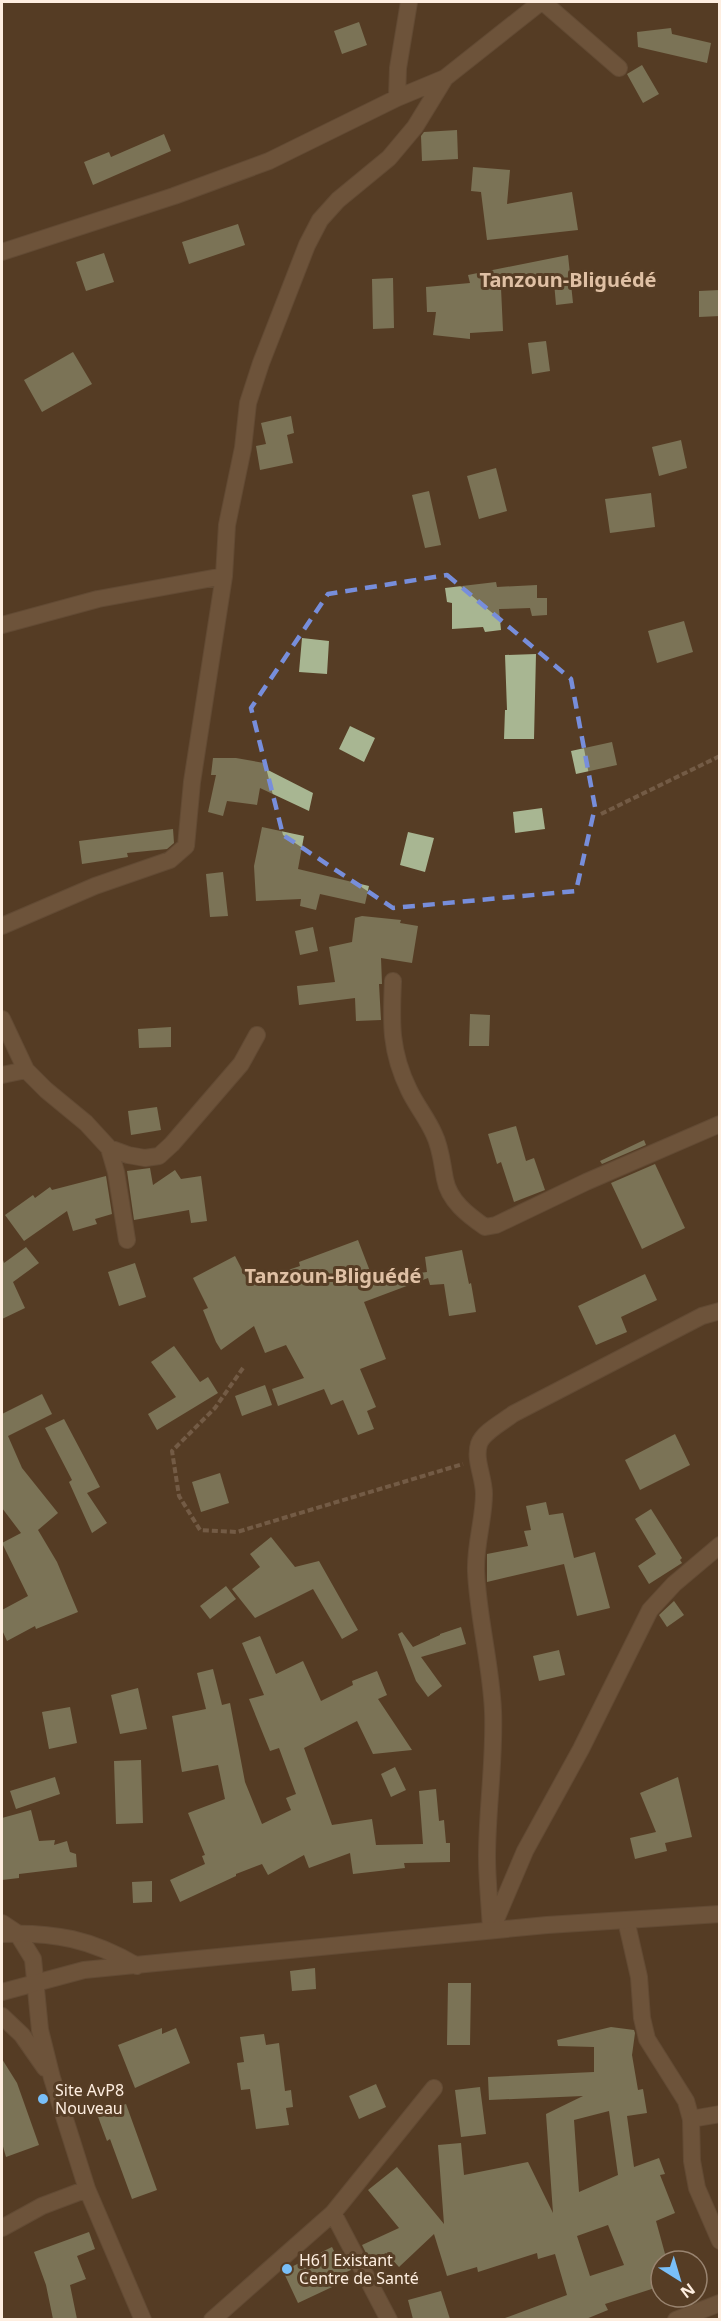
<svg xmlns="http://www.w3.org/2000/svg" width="721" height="2321" font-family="'Noto Sans',sans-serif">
	<rect width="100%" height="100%" fill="#563d25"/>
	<path fill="#a8b692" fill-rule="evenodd" d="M359 22 367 45 342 54 334 31Z
		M671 28 672 34 711 43 707 63 638 47 637 32Z
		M642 65 659 94 643 103 627 74Z
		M457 130 458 159 422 161 421 136 424 132Z
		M164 134 171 151 93 185 84 162 109 152 111 157Z
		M473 167 510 170 507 204 572 192 578 230 487 240 481 192 471 191Z
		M238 224 245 245 189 264 182 242Z
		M104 253 114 282 86 291 76 262Z
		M568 255 573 303 556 305 554 282 501 288 503 331 470 333V339L433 335 436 312H427L426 287 470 283 468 275Z
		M393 278 394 328 373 329 372 279Z
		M720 290V316L699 317V291Z
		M546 341 550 371 532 374 528 343Z
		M73 352 92 384 42 412 24 380Z
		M291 416 294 433 287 435 293 463 260 470 256 446 266 444 261 423Z
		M681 440 687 468 659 476 652 447Z
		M496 468 507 511 479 519 467 476Z
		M429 491 441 545 425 548 412 495Z
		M651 493 655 527 610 533 605 499Z
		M496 582 497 587 537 585V598H547V615L532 616 530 608 499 609 501 630 485 632 483 627 452 629V603L447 602 445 588Z
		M684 621 693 652 657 663 648 631Z
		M302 638 329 641 327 674 299 672Z
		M536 654 534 739H504L505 710H507L505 655Z
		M350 726 375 738 364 762 339 749Z
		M612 742 617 765 576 774 571 751Z
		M213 758H236L264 763V768L313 793 309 811 260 788 257 805 227 801 223 816 208 812 216 775H211Z
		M542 808 545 829 515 833 513 812Z
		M262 827 304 836 298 869 369 886 365 904 320 894 316 910 300 906 301 899 256 901 254 866Z
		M173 829 174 843 167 849 127 853 128 857 82 864 79 841Z
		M408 832 434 838 425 872 400 865Z
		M223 872 228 916 210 917 206 874Z
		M362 916 401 920 400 923 418 926 412 963 381 958 382 984H379L381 1020 356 1021 355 998 299 1005 297 986 335 982 329 947 352 942 355 918Z
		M313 927 318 951 300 955 295 931Z
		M470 1014 490 1015 489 1046H469Z
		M171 1027V1047L139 1048 138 1029Z
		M157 1107 161 1130 131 1135 128 1111Z
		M516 1126 526 1161 534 1158 545 1190 514 1202 501 1162 497 1164 488 1134Z
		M644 1140 646 1145 602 1164 600 1161Z
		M655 1164 685 1228 642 1249 611 1183Z
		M150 1168 153 1185 175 1170 181 1179 201 1176 207 1221 191 1223 189 1210 134 1220 127 1171Z
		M106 1176 112 1214 95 1219 97 1224 73 1231 67 1211 24 1241 5 1215 33 1195 35 1198 50 1187 52 1190Z
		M358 1240 373 1279 427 1272 425 1257 462 1250 469 1284 471 1283 476 1312 449 1316 444 1284 430 1285 428 1278 364 1302 386 1359 360 1369 376 1407 367 1411 374 1429 358 1435 343 1400 331 1405 324 1389 278 1406 272 1389 304 1378 286 1345 265 1353 254 1326 221 1350 216 1342 203 1310 208 1308 193 1278 235 1256 249 1283 300 1266 299 1262Z
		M26 1247 39 1263 13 1282 25 1308 2 1319V1257L4 1263Z
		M135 1263 146 1297 119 1306 108 1272Z
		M645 1274 657 1300 621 1317 627 1332 596 1345 578 1306Z
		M174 1346 200 1382 208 1377 218 1393 157 1430 148 1414 176 1397 151 1362Z
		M265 1385 272 1405 242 1416 235 1396Z
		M42 1394 52 1414 8 1436 22 1468 58 1513 38 1530 57 1562 78 1612 36 1629 35 1626 7 1641 2 1630V1610L28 1596 2 1543 21 1533 2 1508V1414Z
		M64 1419 100 1487 87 1493 107 1523 92 1533 69 1482 72 1480 45 1428Z
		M675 1434 690 1465 640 1490 625 1460Z
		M220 1473 229 1503 201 1512 192 1482Z
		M546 1502 549 1515 563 1513 574 1558 595 1552 610 1608 577 1616 564 1564 487 1582V1554L528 1546 524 1531 531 1530 526 1506Z
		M651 1509 682 1558 680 1560 682 1563 649 1584 638 1566 656 1554 635 1519Z
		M271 1537 295 1567 319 1561 358 1630 342 1639 313 1589 255 1618 232 1589 260 1567 250 1554Z
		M226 1586 236 1599 210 1619 200 1606Z
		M674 1601 684 1615 667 1627 659 1615Z
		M461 1627 466 1644 421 1657 442 1686 428 1697 416 1681 398 1634 402 1632 413 1647 440 1635V1634Z
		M260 1636 276 1674 303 1661 321 1701 353 1685 352 1681 377 1671 387 1695 378 1699 412 1750 373 1754 357 1721 304 1748 332 1825 372 1819 376 1845 423 1844 419 1791 436 1789 439 1821 444 1820 446 1843H450V1862L404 1863 405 1868 353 1874 350 1853 309 1868 304 1855 268 1875 262 1864 236 1874V1876L180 1902 170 1880 205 1864 202 1856 205 1855 188 1813 225 1799 218 1765 182 1772 172 1716 206 1709 197 1673 213 1669 222 1705 230 1703 245 1782 262 1824 291 1810 286 1798 296 1794 279 1748 270 1751 249 1699 264 1695 242 1643Z
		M559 1650 565 1675 539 1681 533 1656Z
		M138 1688 147 1729 120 1734 111 1695Z
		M70 1707 77 1743 49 1749 42 1712Z
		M141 1760 143 1823 116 1824 114 1761Z
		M395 1767 406 1790 391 1797 381 1774Z
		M55 1777 60 1794 16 1809 10 1791Z
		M678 1777 692 1837 665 1843 667 1851 635 1859 630 1838 656 1832 640 1793Z
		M31 1810 39 1841 55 1840 54 1845 67 1841 70 1852 76 1854 77 1867 19 1874V1878L2 1880V1818Z
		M152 1881V1902L133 1903 132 1882Z
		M315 1968 316 1989 292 1991 290 1971Z
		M448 1983H471L470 2045H447Z
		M611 2027 634 2030 635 2033 632 2055 638 2090 643 2089 647 2113 627 2116 634 2167 659 2158 665 2174 660 2175 675 2213 656 2221 667 2261H661V2286L605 2304 608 2310 586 2319H506L505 2318 567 2295 555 2254 538 2259 537 2253 478 2272 477 2267 447 2276 434 2234 399 2267 386 2253 370 2261 362 2245 399 2228 368 2190 397 2167 444 2224 438 2145 461 2143 464 2175 528 2162 553 2213 546 2114 583 2096 489 2100 488 2077 594 2072V2047L558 2046 557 2040ZM609 2111 618 2175 579 2192 574 2120ZM608 2225 624 2265 590 2276 577 2236Z
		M162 2028V2034L176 2028 190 2063 135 2088 118 2045Z
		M264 2034 266 2045 279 2043 285 2091 291 2090 293 2107 286 2108 289 2125 256 2129 250 2089 241 2090 237 2063 244 2062 240 2037Z
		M2 2059 17 2083 39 2145 6 2157 2 2143Z
		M376 2084 386 2107 359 2119 349 2096Z
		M480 2087 486 2134 461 2137 455 2090Z
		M126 2104 157 2190 132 2199 110 2139 107 2141 97 2114Z
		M89 2232 95 2249 77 2256 86 2279 70 2285 77 2319H53L46 2285 34 2252Z
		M332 2247 337 2257 343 2254 351 2270 344 2273 347 2280 298 2303 283 2271Z
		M441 2291 450 2319H413L408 2300Z"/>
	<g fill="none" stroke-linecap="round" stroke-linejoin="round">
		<g stroke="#725d47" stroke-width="18">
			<path id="minor" d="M543 2 619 68
				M397 98 398 68 409 2
				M2 252 174 196 269 161 397 98 445 78 541 2
				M2 625 98 599 224 576
				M2 926 95 886 170 860 186 846 192 782 224 576 227 525 243 448 248 403 261 363 307 245 320 220 338 200 389 158 415 127 445 78
				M393 981C391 1023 390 1051 409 1090 416 1105 427 1118 434 1134 441 1148 442 1164 445 1179 449 1201 468 1215 485 1227L496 1225 586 1182 720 1124
				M2 1019 26 1070 46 1090 86 1123 109 1148 116 1172 127 1240
				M2 1075 26 1070
				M109 1148 128 1155 145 1158 159 1156 172 1144 241 1064 257 1035
				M626 1920 639 1977 642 2018 647 2039 686 2101 691 2119 692 2161 697 2188 720 2241
				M2 1923 17 1933 33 1959 40 2030 52 2078 87 2189 143 2320
				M494 1924 525 1851 581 1749 650 1610 674 1584 720 1545
				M491 1930C490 1906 487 1882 487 1857 487 1808 495 1760 493 1711 491 1664 478 1618 476 1571 475 1545 484 1519 484 1494 484 1477 474 1460 479 1444 483 1432 503 1422 513 1414L702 1316 720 1311
				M2 2016 22 2035 45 2068
				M691 2119 720 2114
				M333 2213 389 2320
				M2 2228 42 2206 87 2189
				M212 2320 333 2213 434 2088
				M676 2320 720 2303"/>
		</g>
		<g stroke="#725d47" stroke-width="18">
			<path id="secondary" d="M2 1934C55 1932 91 1939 137 1966
				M2 1992 84 1970 547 1925 720 1914"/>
		</g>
		<path stroke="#97816d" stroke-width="4" stroke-dasharray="6 3" stroke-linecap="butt" d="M601 814 720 756
			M243 1368 215 1408 172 1451 179 1496 200 1530 237 1532 463 1464"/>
		<use href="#minor" stroke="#8b6f55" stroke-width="16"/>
		<use href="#secondary" stroke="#8b6f55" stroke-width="16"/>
	</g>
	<path d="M0 0H721V2321H0ZM447 575 571 679 595 807 576 891 393 908 283 835 251 708 328 594Z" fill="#563d25" fill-opacity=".55" fill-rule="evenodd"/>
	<path fill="none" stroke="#778edb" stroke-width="4.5" stroke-dasharray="12 8" stroke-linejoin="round" d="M447 575 571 679 595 807 576 891 393 908 283 835 251 708 328 594Z"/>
	<g fill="#79bff8" stroke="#563d25" stroke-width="2">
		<circle cx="43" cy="2099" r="6"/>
		<circle cx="287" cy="2269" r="6"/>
	</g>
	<g text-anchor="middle" stroke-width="6" stroke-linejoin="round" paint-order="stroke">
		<g font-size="16" fill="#feeee0" stroke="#563d25" text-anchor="start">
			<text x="55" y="2096">Site AvP8<tspan x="55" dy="18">Nouveau</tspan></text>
			<text x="299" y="2266">H61 Existant<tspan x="299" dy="18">Centre de Santé</tspan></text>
		</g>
		<g font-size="20" font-weight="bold" fill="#dfc0a4" stroke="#563d25">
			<text x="568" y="287">Tanzoun-Bliguédé</text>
			<text x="333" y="1283">Tanzoun-Bliguédé</text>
		</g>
	</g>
	<rect width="721" height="2321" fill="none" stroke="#feeee0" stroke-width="6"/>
	<g transform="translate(679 2279) rotate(143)"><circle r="28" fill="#563d25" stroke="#998470" stroke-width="1.5"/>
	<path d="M0-4.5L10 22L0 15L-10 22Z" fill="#79bff8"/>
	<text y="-9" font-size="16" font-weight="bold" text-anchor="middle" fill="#feeee0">N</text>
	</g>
</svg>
